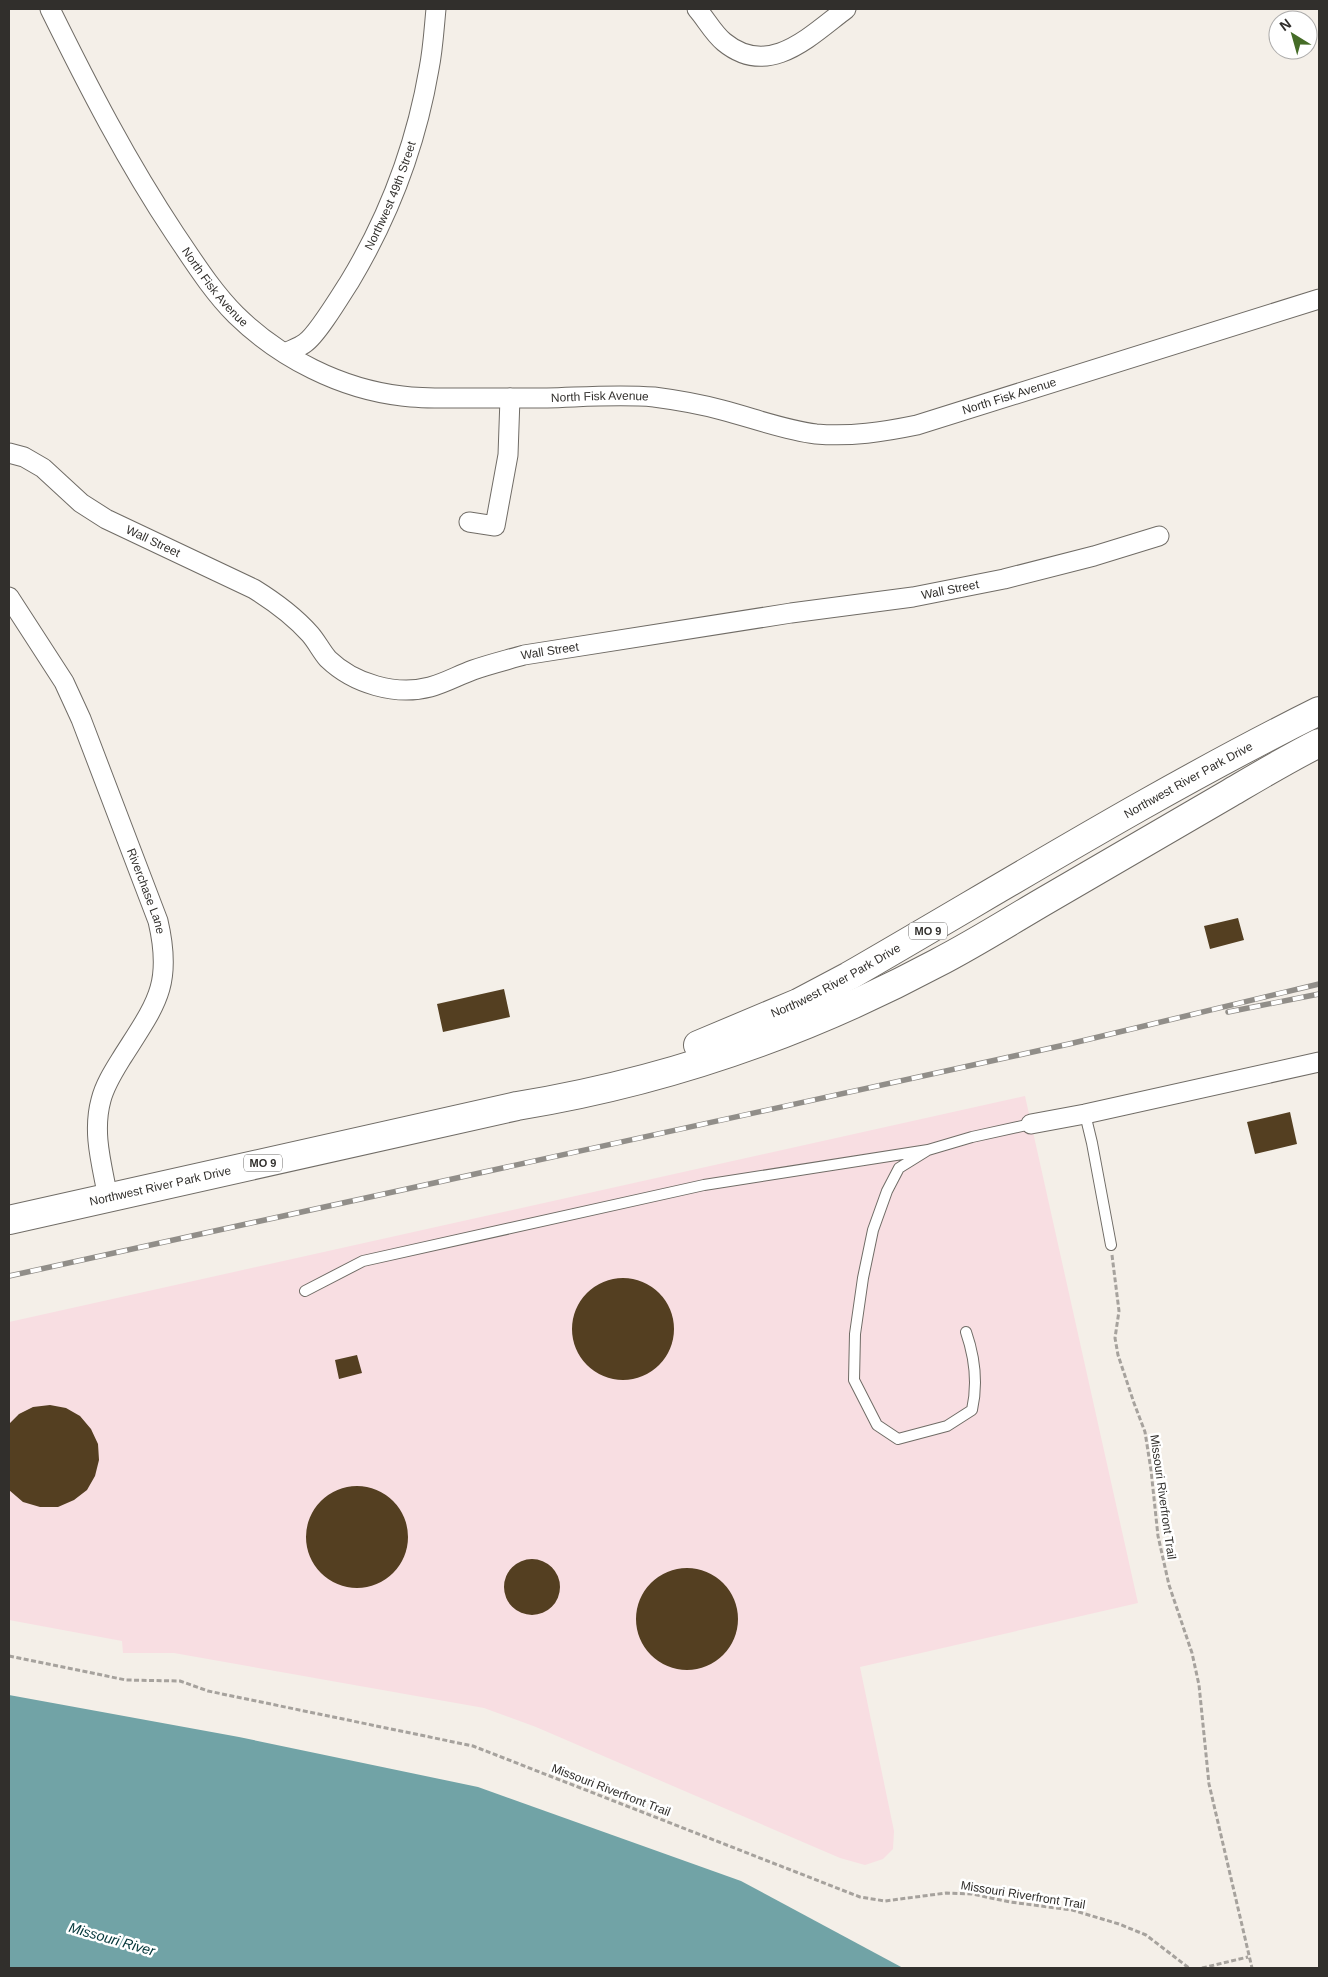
<svg xmlns="http://www.w3.org/2000/svg" width="1328" height="1977" font-family="Helvetica,sans-serif">
	<rect width="100%" height="100%" fill="#f4efe8"/>
	<path fill="#f8dee2" d="M1025 1096 1138 1603 860 1667 894 1831 893 1849 883 1859 865 1865 840 1858 536 1727 484 1708 174 1653H123L122 1641 9 1620V1322Z"/>
	<path fill="#71a3a6" d="M9 1695 239 1737 478 1787 741 1881 903 1968H9Z"/>
	<path fill="#543f21" d="M1238 918 1244 940 1210 949 1204 926Z
		M504 989 510 1017 443 1032 437 1004Z
		M1290 1112 1297 1144 1255 1154 1247 1122Z
		M572 1329a51 51 0 1 1 102 0a51 51 0 1 1-102 0Z
		M357 1355 362 1373 339 1379 335 1360Z
		M50 1405 66 1408 80 1416 91 1429 98 1444 99 1460 95 1476 87 1490 74 1500 58 1507H40L23 1502 9 1490V1424L19 1414 33 1407Z
		M306 1537a51 51 0 1 1 102 0a51 51 0 1 1-102 0Z
		M504 1587a28 28 0 1 1 56 0a28 28 0 1 1-56 0Z
		M636 1619a51 51 0 1 1 102 0a51 51 0 1 1-102 0Z"/>
	<g fill="none" stroke-linecap="round" stroke-linejoin="round">
		<g stroke="#706c66" stroke-width="12">
			<path id="service" d="M1085 1114 1092 1143 1111 1245
				M305 1291 363 1261 704 1185 928 1150
				M966 1332C975 1358 978 1383 972 1410L947 1426 898 1439 877 1425 854 1380 855 1334 863 1278 873 1230 887 1191 899 1168 928 1150 972 1137 1031 1124"/>
		</g>
		<g stroke="#706c66" stroke-width="21">
			<g id="minor">
				<path id="s1" d="M50 9C88 86 127 162 175 234 194 262 212 291 236 315 280 358 341 389 402 396 425 399 448 398 472 398 497 398 522 398 547 398 583 397 618 394 654 397 677 400 700 404 722 410 753 418 784 430 816 434 851 437 883 432 917 425L1319 299"/>
				<path d="M697 9C706 19 713 33 724 42 769 79 810 36 846 9"/>
				<path id="s2" d="M285 353C291 350 300 347 305 343 317 335 341 295 350 281 389 216 416 145 429 69 433 49 434 29 436 9"/>
				<path id="s3" d="M9 453 24 457 43 468 81 503 106 519 254 589C275 602 294 616 310 634 317 642 321 651 328 659 354 684 396 696 430 687 445 683 459 675 473 670 490 664 507 660 524 655L791 613 913 597 1004 579 1094 556 1159 536"/>
				<path d="M469 522 495 526 508 455 510 398"/>
				<path id="s4" d="M9 597 64 682 81 719 158 921C173 985 156 1004 123 1056 115 1069 105 1084 101 1100 92 1133 102 1165 108 1198"/>
				<path d="M1031 1124 1085 1114 1319 1062"/>
			</g>
		</g>
		<g stroke="#706c66" stroke-width="30">
			<g id="primary">
				<path id="s5" d="M698 1045 798 1003 849 976C1005 886 1158 791 1319 711"/>
				<path id="s6" d="M9 1220 517 1106C664 1082 806 1033 937 963 972 945 1007 923 1041 903 1104 866 1167 829 1230 793 1259 776 1289 758 1319 743"/>
			</g>
		</g>
		<path stroke="#a6a29d" stroke-width="3" stroke-dasharray="5 2.5" stroke-linecap="butt" d="M1112 1255 1119 1311 1115 1338 1118 1355 1134 1403 1145 1432 1151 1470 1158 1536 1169 1585 1192 1653 1199 1685 1209 1784 1252 1968
			M9 1656 126 1680 180 1681 208 1691 473 1746 860 1897 885 1901 946 1893 972 1894 1010 1902 1072 1910 1119 1924 1146 1935 1189 1968
			M1202 1968 1248 1957"/>
		<use href="#service" stroke="#fff" stroke-width="10"/>
		<use href="#minor" stroke="#fff" stroke-width="19"/>
		<use href="#primary" stroke="#fff" stroke-width="28"/>
		<g stroke="#918e89" stroke-width="5.5">
			<path id="rail" d="M1228 1012 1319 994
				M9 1276 1069 1044 1319 984"/>
		</g>
		<use href="#rail" stroke="#fff" stroke-width="4" stroke-dasharray="11" stroke-linecap="butt"/>
	</g>
	<g text-anchor="middle" stroke-width="5" stroke-linejoin="round" paint-order="stroke">
		<g fill="#fff" stroke="#6f6d6b" stroke-width="1">
			<rect x="909" y="922.5" width="38" height="17" rx="4"/>
			<rect x="244" y="1154.5" width="38" height="17" rx="4"/>
		</g>
		<g font-size="11" font-weight="bold" fill="#312f2c">
			<text x="928" y="935">MO 9</text>
			<text x="263" y="1167">MO 9</text>
		</g>
		<g font-size="12" fill="#312f2c" stroke="#fff">
			<text dy="4" stroke="none"><textPath href="#s2" startOffset="194">Northwest 49th Street</textPath></text>
			<text dy="4" stroke="none"><textPath href="#s1" startOffset="324">North Fisk Avenue</textPath></text>
			<text dy="4" stroke="none"><textPath href="#s1" startOffset="1164">North Fisk Avenue</textPath></text>
			<text dy="4" stroke="none"><textPath href="#s1" startOffset="745">North Fisk Avenue</textPath></text>
			<text dy="4" stroke="none"><textPath href="#s3" startOffset="171">Wall Street</textPath></text>
			<text dy="4" stroke="none"><textPath href="#s3" startOffset="1026">Wall Street</textPath></text>
			<text dy="4" stroke="none"><textPath href="#s3" startOffset="621">Wall Street</textPath></text>
			<text dy="4" stroke="none"><textPath href="#s5" startOffset="558">Northwest River Park Drive</textPath></text>
			<text dy="4" stroke="none"><textPath href="#s4" startOffset="326">Riverchase Lane</textPath></text>
			<text dy="4" stroke="none"><textPath href="#s5" startOffset="152">Northwest River Park Drive</textPath></text>
			<text dy="4" stroke="none"><textPath href="#s6" startOffset="155">Northwest River Park Drive</textPath></text>
			<text transform="translate(1163 1497) rotate(82)" y="4">Missouri Riverfront Trail</text>
			<text transform="translate(611 1790) rotate(21)" y="4">Missouri Riverfront Trail</text>
			<text transform="translate(1023 1895) rotate(9)" y="4">Missouri Riverfront Trail</text>
		</g>
		<g font-size="14" font-style="italic" fill="#023538" stroke="#fff">
			<text transform="translate(112 1939) rotate(16)" y="5">Missouri River</text>
		</g>
	</g>
	<rect width="1328" height="1977" fill="none" stroke="#312f2c" stroke-width="20"/>
	<g transform="translate(1293 35) rotate(323)"><circle r="24" fill="#ffffff" stroke="#adacab"/>
	<path d="M0-4L9 19L0 12L-9 19Z" fill="#456c27"/>
	<text y="-8" font-size="14" font-weight="bold" text-anchor="middle" fill="#312f2c">N</text>
	</g>
</svg>
